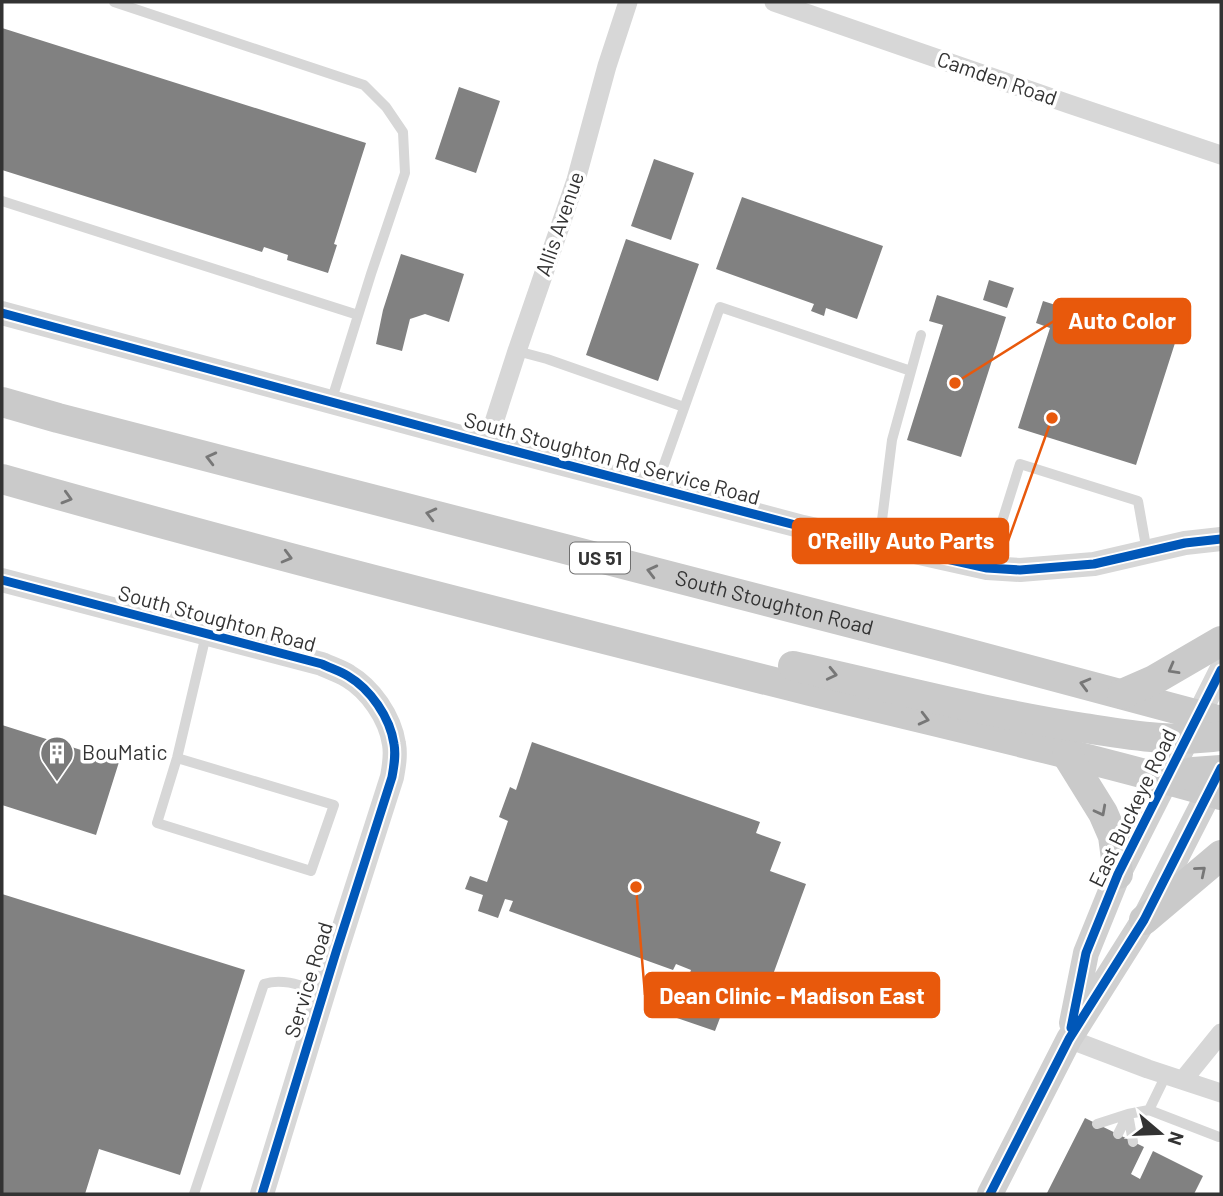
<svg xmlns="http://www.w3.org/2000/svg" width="1223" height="1196" font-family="Barlow,sans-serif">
	<rect width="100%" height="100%" fill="#fff"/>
	<path fill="#818181" d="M2 28 366 143 334 244 337 245 328 273 287 260 288 255 264 247 262 252 2 170Z
		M459 87 500 101 476 173 435 159Z
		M654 159 694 173 671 240 631 226Z
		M742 197 883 246 857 319 826 308 824 316 811 311 814 304 716 269Z
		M626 239 699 264 658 381 586 355Z
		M401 254 464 274 449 322 425 314 410 319 402 351 376 344 383 310Z
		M989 280 1014 288 1007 308 983 300Z
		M937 295 1006 317 961 457 907 440 943 325 929 321Z
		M1043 301 1175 343 1136 465 1018 428 1050 328 1036 323Z
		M2 725 119 762 96 835 2 805Z
		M532 742 760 822 756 833 781 842 770 871 806 884 767 991 754 988 752 992 734 986 731 989 715 1031 674 1017 691 970 676 964 673 970 509 911 513 901 505 899 498 918 478 911 483 895 465 889 470 876 487 882 508 821 499 817 510 787 516 790Z
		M2 894 245 970 180 1175 99 1149 85 1194H2Z
		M1085 1118 1144 1147 1131 1174 1140 1179 1153 1151 1203 1176 1194 1194H1050L1047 1193Z"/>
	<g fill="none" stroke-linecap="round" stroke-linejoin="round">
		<path stroke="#d7d7d7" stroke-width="10" d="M114 2 364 85 386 107 403 132 405 173 371 274 331 402
			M2 201 358 315
			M517 351 547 359 684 407
			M656 487 720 307 911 371
			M879 544 892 440 921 335
			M988 566 1020 464 1138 501 1147 552
			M177 758 334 805 311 871 157 823 177 758 206 635
			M1149 1110 1219 1137
			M1097 1124 1128 1114 1133 1142
			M1118 1134 1128 1114 1149 1110 1166 1075
			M194 1194 264 984C283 977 305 987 324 993"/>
		<path stroke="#d7d7d7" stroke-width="19" d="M774 2 1069 104 1221 155
			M487 444 517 351 576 180 607 66 628 2
			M1069 1039 1148 1069 1221 1093
			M1183 1080 1221 1033"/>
		<path stroke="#d7d7d7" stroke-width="24" d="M2 313 487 444 803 527 987 568 1020 570 1094 564 1185 543 1221 539
			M2 580 322 664C330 668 340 671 348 676 370 689 390 717 394 744 396 755 394 766 392 777L336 952 262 1194
			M1199 714 1221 670"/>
		<path stroke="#d0d0d0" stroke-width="26" d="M1072 1023 1086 953 1118 874 1194 724
			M990 1194 1069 1039 1144 920 1218 775"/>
		<g stroke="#cacaca" stroke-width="30">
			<path id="s1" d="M2 402 58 418 948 648 1221 721"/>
			<path d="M2 479C270 555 540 623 810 691 947 725 1085 756 1221 795"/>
			<path d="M793 666C889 687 986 713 1084 728 1130 735 1175 743 1221 736"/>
			<path d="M1122 694 1154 680 1221 641"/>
			<path d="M1067 755 1103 813 1113 836 1118 874"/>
			<path d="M1170 778 1193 772 1221 770"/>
			<path d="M1144 920 1221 855"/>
		</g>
		<g stroke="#fff" stroke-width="13">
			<path id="cycleway" d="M2 313 487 444 803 527 987 568 1020 570 1094 564 1185 543 1221 539
				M2 580 322 664C330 668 340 671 348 676 370 689 390 717 394 744 396 755 394 766 392 777L336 952 262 1194
				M1071 1028 1086 953 1118 874 1221 670
				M990 1194 1069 1039 1144 920 1221 768"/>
		</g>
		<use href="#cycleway" stroke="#0057b8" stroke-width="9"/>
	</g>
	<defs><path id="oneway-chevron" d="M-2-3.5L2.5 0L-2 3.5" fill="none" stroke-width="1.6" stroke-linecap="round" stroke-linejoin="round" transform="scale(1.75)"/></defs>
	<g stroke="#777">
		<use href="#oneway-chevron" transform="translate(211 458) rotate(-166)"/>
		<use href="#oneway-chevron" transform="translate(67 498) rotate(16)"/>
		<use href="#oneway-chevron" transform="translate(431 514) rotate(-166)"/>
		<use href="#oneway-chevron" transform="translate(287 557) rotate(15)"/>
		<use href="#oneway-chevron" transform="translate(652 571) rotate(-166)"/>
		<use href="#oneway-chevron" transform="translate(1173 669) rotate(151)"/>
		<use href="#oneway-chevron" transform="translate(832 674) rotate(13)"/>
		<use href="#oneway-chevron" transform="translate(1085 684) rotate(-165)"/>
		<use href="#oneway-chevron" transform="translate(924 719) rotate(14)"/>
		<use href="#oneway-chevron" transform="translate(1101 811) rotate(62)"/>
		<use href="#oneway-chevron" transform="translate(1201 871) rotate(-40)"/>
	</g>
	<defs>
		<g id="building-pin" transform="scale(1.75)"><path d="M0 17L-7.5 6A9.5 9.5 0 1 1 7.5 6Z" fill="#7a7a7a" stroke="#fff"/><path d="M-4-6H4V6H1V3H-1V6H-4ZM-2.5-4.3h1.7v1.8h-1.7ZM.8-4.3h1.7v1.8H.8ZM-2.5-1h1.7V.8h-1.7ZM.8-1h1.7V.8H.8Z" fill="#fff"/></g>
	</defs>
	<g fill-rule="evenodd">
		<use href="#building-pin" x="57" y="753"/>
	</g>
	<g text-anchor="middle" stroke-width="7" stroke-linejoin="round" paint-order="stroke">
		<rect fill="#fff" stroke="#707070" stroke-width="2" x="570" y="542.5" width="60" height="31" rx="5"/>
		<g font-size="19" font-weight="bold" fill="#333">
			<text x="600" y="565">US 51</text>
		</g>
		<g font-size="21" fill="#333" stroke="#fff">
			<text transform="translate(997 79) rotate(19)" y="7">Camden Road</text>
			<text transform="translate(560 224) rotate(-71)" y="7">Allis Avenue</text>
			<text transform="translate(612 459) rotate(15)" y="7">South Stoughton Rd Service Road</text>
			<text dy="7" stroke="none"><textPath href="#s1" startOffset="798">South Stoughton Road</textPath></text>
			<text transform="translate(217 619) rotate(15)" y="7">South Stoughton Road</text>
			<text transform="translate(1133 808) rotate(-64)" y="7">East Buckeye Road</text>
			<text transform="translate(309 980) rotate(-73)" y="7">Service Road</text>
		</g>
		<g font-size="21" fill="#333" stroke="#fff" text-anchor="start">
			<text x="82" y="760">BouMatic</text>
		</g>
	</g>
	<path fill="none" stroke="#e8590c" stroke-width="2.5" d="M955 383L1054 321M1052 418L1008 541M636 887L645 995"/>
	<g fill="#e8590c" stroke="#fff" stroke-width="2.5">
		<circle cx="955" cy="383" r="7"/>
		<circle cx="1052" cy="418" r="7"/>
		<circle cx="636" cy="887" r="7"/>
	</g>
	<g fill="#e8590c" stroke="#e8590c" stroke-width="2.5">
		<rect x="1054" y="299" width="136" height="44" rx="7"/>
		<rect x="793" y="519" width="215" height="44" rx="7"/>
		<rect x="645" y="973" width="294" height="44" rx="7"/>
	</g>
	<g font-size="23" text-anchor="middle" font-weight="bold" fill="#fff">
		<text x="1122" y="329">Auto Color</text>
		<text x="901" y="549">O'Reilly Auto Parts</text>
		<text x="792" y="1004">Dean Clinic - Madison East</text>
	</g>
	<rect width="1223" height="1196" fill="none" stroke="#333333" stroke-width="7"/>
	<g transform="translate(1160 1133) rotate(109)" stroke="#ffffff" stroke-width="5" paint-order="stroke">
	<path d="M0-5L12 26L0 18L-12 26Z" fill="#333333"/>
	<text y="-10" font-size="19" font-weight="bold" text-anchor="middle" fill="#333333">N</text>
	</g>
</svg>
